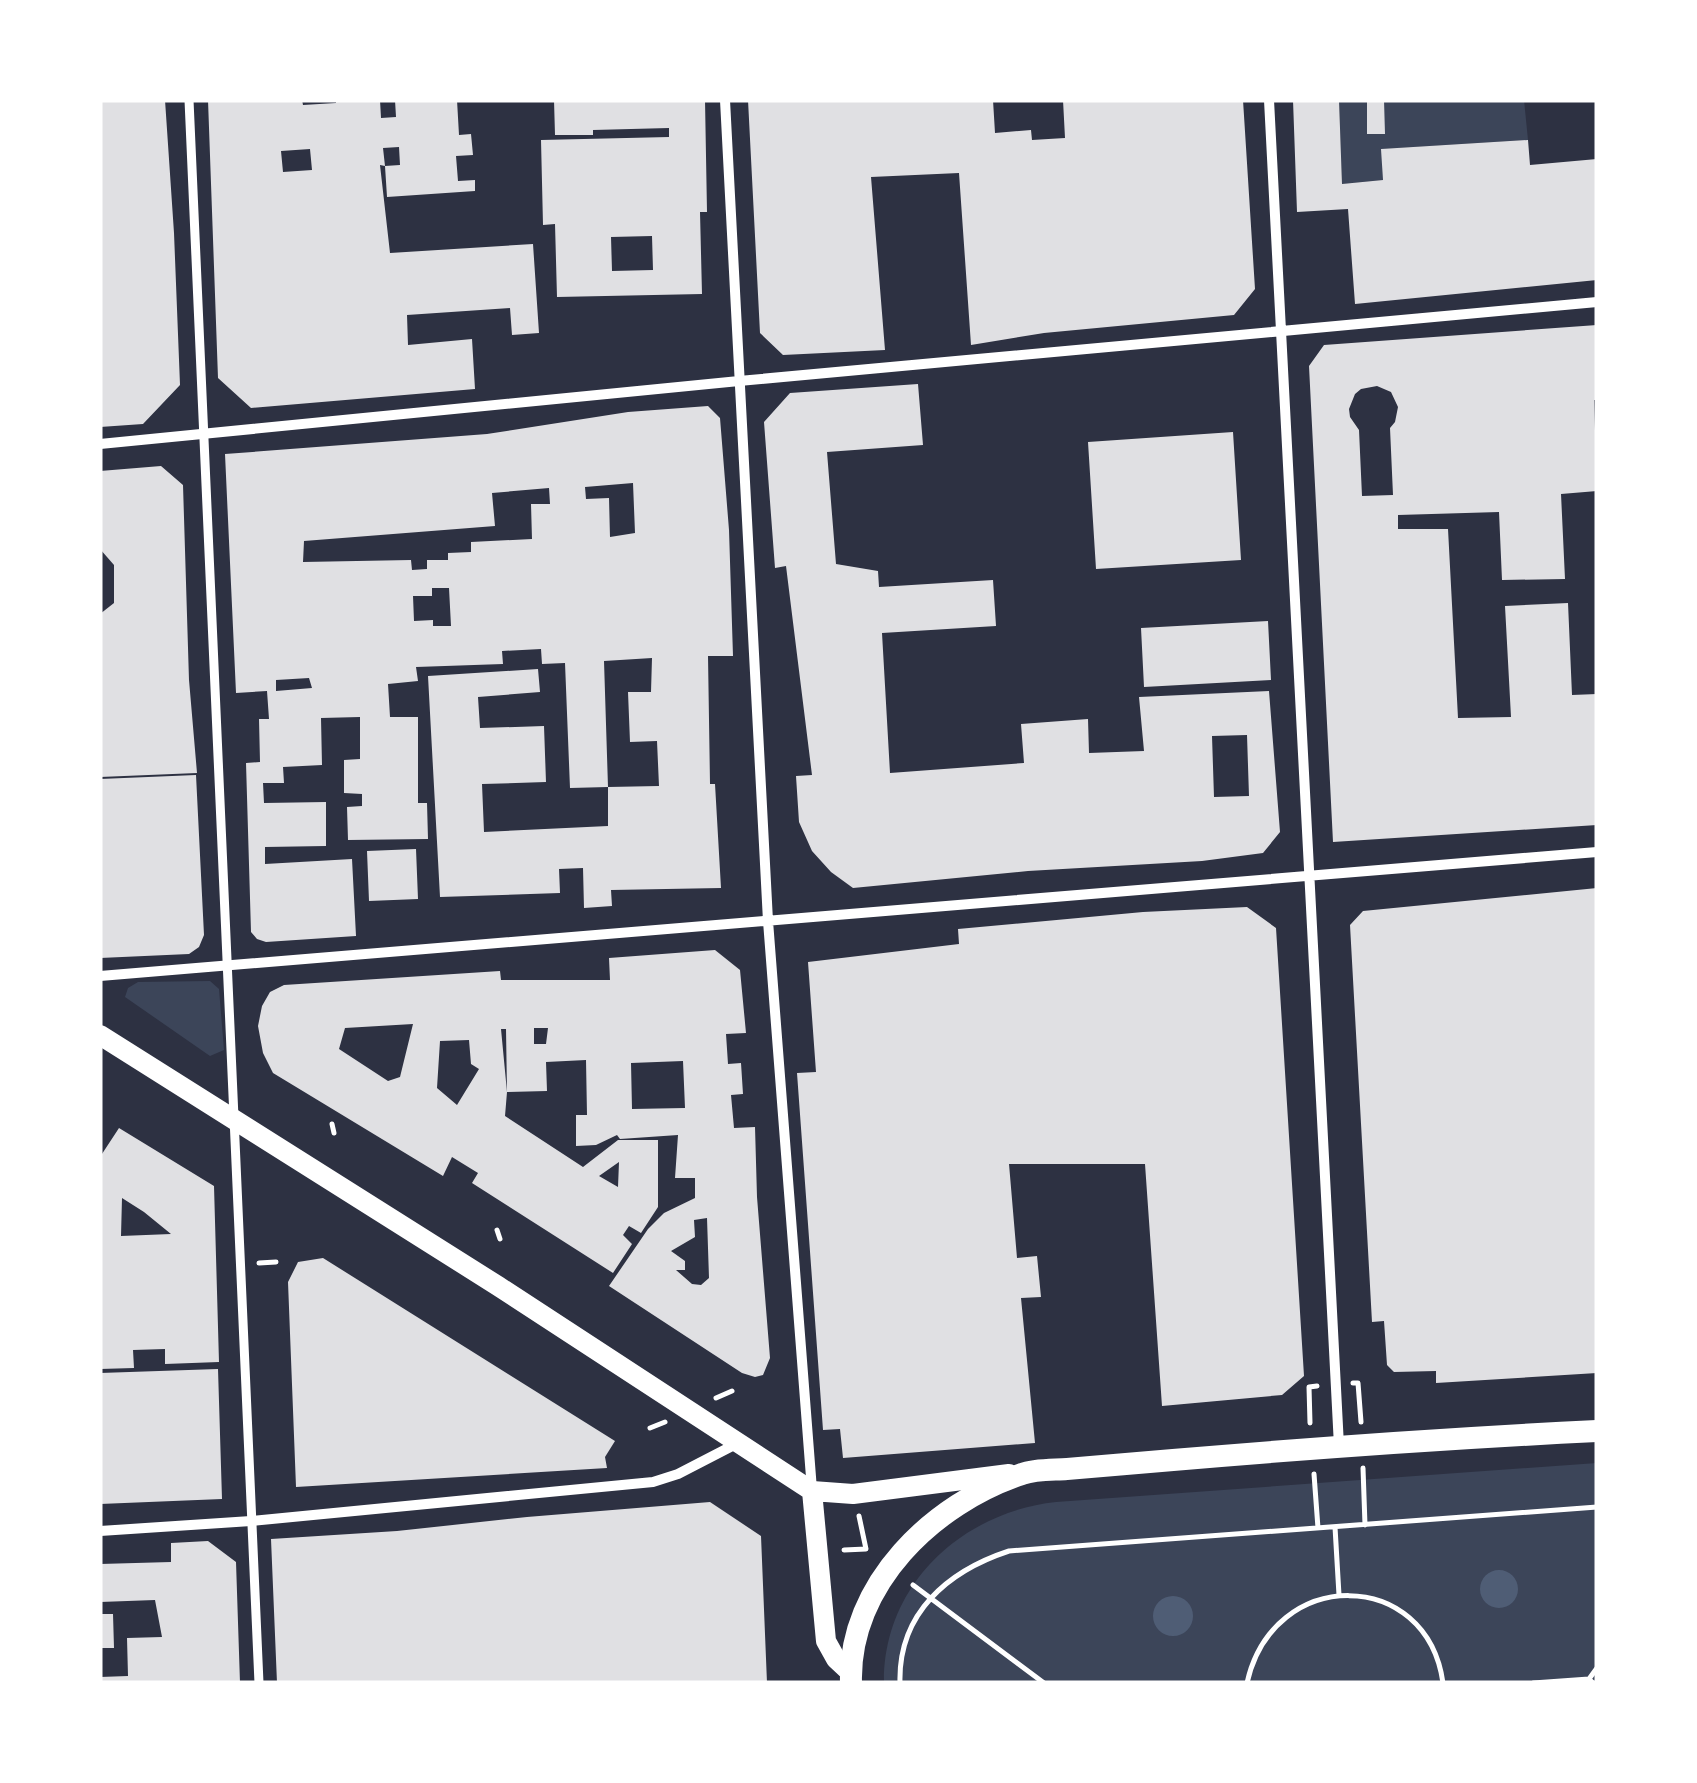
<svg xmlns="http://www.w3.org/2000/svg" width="1697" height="1783" font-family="Karla,sans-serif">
	<rect width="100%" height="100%" fill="#2d3142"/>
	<path fill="#3c4559" d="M1339 100H1524L1528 140 1382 149 1383 180 1342 184Z
		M210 981 219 989 224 1050 210 1056 125 997 128 988 138 982Z
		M1597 1463V1683H884C883 1584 963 1512 1056 1502Z"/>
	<path fill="#4f5d75" d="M1480 1589a19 19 0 1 1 38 0a19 19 0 1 1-38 0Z
		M1153 1616a20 20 0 1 1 40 0a20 20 0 1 1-40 0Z"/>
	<path fill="#e0e0e3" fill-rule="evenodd" d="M100 100H165L174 233 180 385 143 424 100 427Z
		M208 100H302L303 105 336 103V100H380L381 118 396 117 395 100H457L459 135 471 134 473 155 456 156 458 181 475 180V191L387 197 385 166 400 165 399 147 383 148 385 166 380 165 390 253 533 244 539 333 512 335 510 308 407 315 408 345 472 339 475 389 251 408 218 378ZM310 149 312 170 283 172 281 151Z
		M554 100H705L707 212H700L702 294 557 297 555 224 543 225 541 140 669 137V128L593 130V135H555ZM652 236 653 270 612 271 611 237Z
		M748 100H993L995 133 1031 130 1032 140 1065 138 1063 100H1243L1255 289 1234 315 1044 333 971 345 959 173 871 177 885 350 783 355 760 333Z
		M1293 100H1339L1342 184 1383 180 1381 149 1528 140 1530 165 1597 159V280L1355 304 1348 209 1297 212Z
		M1384 100 1385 134H1367V101Z
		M1597 325V400H1594L1597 491 1561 494 1565 579 1502 580 1499 512 1398 515V529H1448L1458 718 1511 717 1505 606 1568 603 1572 695 1597 694V825L1333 842 1309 366 1324 345ZM1377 386 1391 392 1398 407 1395 422 1390 428 1393 495 1362 496 1359 430 1350 417 1349 409 1355 394 1361 389Z
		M918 384 923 445 827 452 836 564 878 571 879 587 993 580 996 626 882 633 890 773 1024 763 1021 724 1088 719 1089 753 1144 751 1139 697 1269 691 1280 832 1263 853 1202 861 1028 871 853 888 831 872 812 851 799 822 796 776 812 775 786 566 775 568 764 422 790 393ZM1247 735 1249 796 1214 797 1212 736Z
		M708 406 720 418 729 530 733 656H708L710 784H715L721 888 611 890 612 906 584 908 583 868 559 869 560 893 440 897 428 676 538 669 540 692 478 697 480 728 544 726 546 782 482 784 484 832 608 826V787L659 786 657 741 630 742 628 692H651L652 658 604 661 608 787 570 788 565 663 542 664 541 649 502 651 503 664 416 667 418 681 388 684 390 717H418V803H427L428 839 348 840 347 807 362 806V794L344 793V760L360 759V717L321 718 322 765 283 767 284 783H263L264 803 326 802V846L265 847V864L352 859 356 936 266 942 257 939 251 932 246 763 260 762 259 719H269L267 691 236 693 225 454 487 434 628 412ZM633 483 635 533 610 537 609 498 586 499 585 487ZM549 488 550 504H531L532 539 471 542V552L448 553V560H427V569L412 570 411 560 303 562 304 541 495 526 492 493ZM432 588H449L451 626H433V620L414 621 413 596H432ZM309 678 312 688 276 691V680Z
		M1233 432 1241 560 1096 569 1088 442Z
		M161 466 183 485 189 680 197 773 100 777V614L114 603V565L100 549V471Z
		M1268 621 1271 680 1144 687 1141 628Z
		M196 775 204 935 199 947 189 954 100 958V779Z
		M416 849 418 899 369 901 367 851Z
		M1597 888V1373L1436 1383V1371L1394 1372 1387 1365 1384 1321 1372 1322 1350 925 1363 911Z
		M1247 907 1276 928 1304 1376 1282 1395 1162 1406 1145 1164H1009L1017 1258 1037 1256 1041 1297 1021 1298 1035 1443 843 1458 840 1429 823 1430 797 1073 816 1072 808 962 959 944 958 929 1143 912Z
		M715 950 740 970 746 1033 726 1034 728 1064 741 1063 743 1094 731 1095 734 1128 755 1127 757 1197 770 1358 763 1375 755 1377 742 1373 609 1286 648 1229 664 1213 695 1198V1178H675L678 1135 620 1139 617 1135 596 1145 576 1146V1115H587L586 1060 546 1062 547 1091 507 1092 506 1029H501L507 1092 505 1116 583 1167 618 1140H658V1207L641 1233 629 1226 623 1235 632 1244 613 1273 472 1183 478 1173 452 1157 443 1176 273 1073 263 1053 258 1026 262 1006 270 992 284 985 500 971 501 980H610L609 958ZM413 1024 400 1077 388 1081 339 1049 345 1028ZM534 1028H548L546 1044H534ZM469 1040 471 1064 479 1069 457 1105 437 1088 440 1041ZM683 1061 685 1108 632 1109 631 1063ZM619 1162 618 1187 599 1176ZM707 1218 709 1278 701 1285 692 1284 676 1270H685V1261L671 1251 695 1237 694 1220Z
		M119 1128 214 1186 219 1362 165 1364V1349L133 1350 134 1368 100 1369V1157ZM122 1198 144 1212 171 1234 121 1236Z
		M323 1258 615 1441 605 1457 607 1468 296 1487 288 1282 298 1262Z
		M218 1369 222 1499 100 1504V1373Z
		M710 1502 761 1536 767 1683H277L271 1539 397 1531 527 1517Z
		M208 1541 236 1562 240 1683H100V1677L128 1676 127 1638 162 1637 155 1600 100 1602V1564L171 1562V1543Z
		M100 1614H113L114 1648H100Z"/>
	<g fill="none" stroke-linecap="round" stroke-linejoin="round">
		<path stroke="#fff" stroke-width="5" d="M332 1124 334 1133
			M497 1230 500 1239
			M259 1263 276 1262
			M1353 1383H1358L1361 1422
			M716 1398 732 1391
			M1310 1423 1309 1387 1317 1386
			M650 1428 665 1422
			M1363 1468 1365 1525
			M1314 1474 1318 1528
			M1335 1527 1339 1595
			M844 1550 866 1549 859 1516
			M913 1585 1044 1683
			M1589 1679 1597 1668
			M900 1683C898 1613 948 1571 1009 1551L1597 1507
			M1247 1683C1273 1566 1427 1567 1443 1683
			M1533 1683 1589 1679 1593 1683"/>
		<path stroke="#fff" stroke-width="9" d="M189 100 259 1683"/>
		<path stroke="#fff" stroke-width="10" d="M725 100 768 921 812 1490
			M1269 100 1339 1446
			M100 444 739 381 1597 302
			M100 976 1597 852
			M100 1531 251 1521 653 1482 678 1474 738 1443"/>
		<path stroke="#fff" stroke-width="20" d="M100 1035 498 1286 812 1491
			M812 1491 853 1494 1009 1474
			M812 1491 826 1641 836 1659 851 1673"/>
		<path stroke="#fff" stroke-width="22" d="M851 1683C848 1584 934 1503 1022 1474 1035 1469 1053 1470 1067 1469 1102 1466 1138 1463 1173 1460 1314 1448 1455 1438 1597 1431"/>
	</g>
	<rect width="1697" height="1783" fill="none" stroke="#ffffff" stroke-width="205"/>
</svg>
